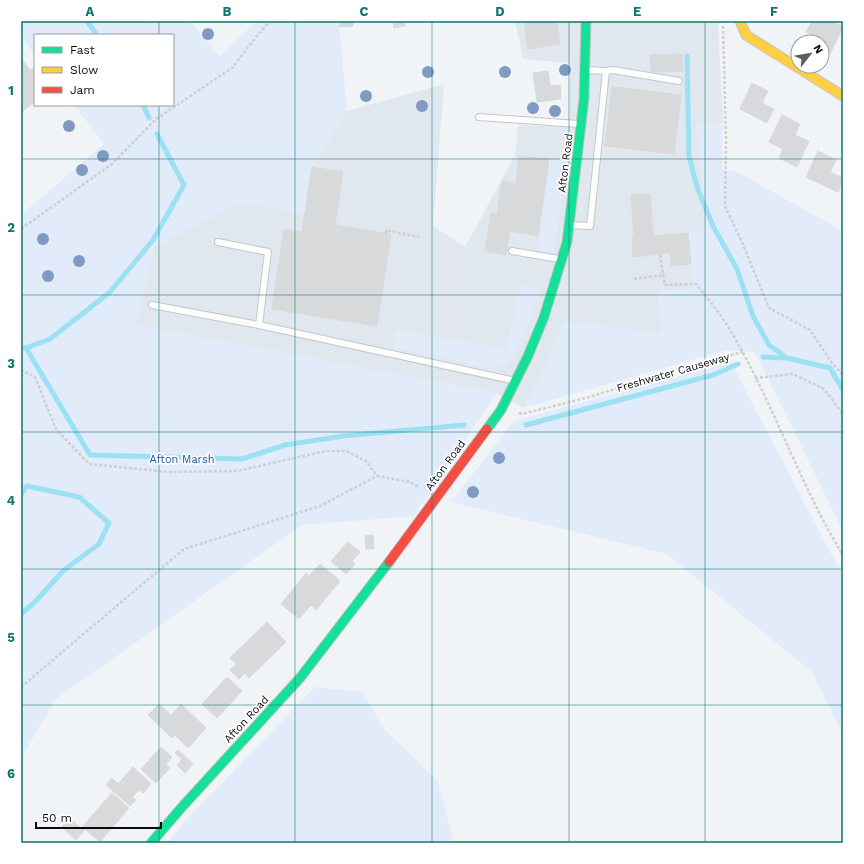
<svg xmlns="http://www.w3.org/2000/svg" width="864" height="864" font-family="'Work Sans',sans-serif">
	<rect width="100%" height="100%" fill="#f1f4f7"/>
	<path fill="#e1e7ef" d="M515 21H718L723 123 697 124 726 350 523 408 497 393 135 325 154 248 239 202 305 214 312 167 347 111 444 84 433 226 465 247 515 155 518 125 568 127 570 119V63L523 59Z"/>
	<path fill="#e1ebf9" d="M21 21H190L219 56 257 21H339L347 111 312 167 305 214 239 202 154 248 135 325 497 393 414 516 302 525 56 699 21 758V215L104 144 74 105H173V35H35V55L21 36Z
		M723 123 722 170 735 171 843 231V531L755 352 726 350 523 408 546 365 564 321 661 333 658 291 694 288 688 233 706 231 696 124Z
		M549 159 565 160 563 186 553 255 537 252Z
		M520 286 540 290 522 344 507 364 493 369 393 348 394 329 506 349Z
		M731 362 830 552 843 573V735L812 672 667 554 451 502 514 421Z
		M315 687 363 692 384 729 438 781 454 843H167L188 818Z"/>
	<g fill="none" stroke-linecap="round" stroke-linejoin="round">
		<path stroke="#9be0f3" stroke-width="5" d="M87 21 97 35
			M687 56 689 156 697 187 713 226 737 269 753 316 769 345 787 358
			M143 105 149 118
			M21 347 26 348 90 455 242 459 285 445 343 436 464 425
			M26 348 50 339 110 292 153 240 184 185 157 134
			M763 357 787 358 830 368 843 390
			M526 425 713 375 738 364
			M21 494 27 486 79 497 109 523 99 544 64 570 34 603 21 614"/>
	</g>
	<path fill="#d8d9db" stroke="#d8d9db" d="M339 21H353V26L340 27Z
		M393 21H404L405 26 394 28Z
		M524 21H557L560 44 528 49Z
		M812 21H832L843 27 830 54 822 50V42H820L821 39 806 32Z
		M682 54 683 71 651 72 650 55Z
		M21 58 30 70 34 67 35 69V102L21 112Z
		M548 71 550 86 560 85 561 99 537 102 533 73Z
		M752 83 768 91 762 103 774 109 767 123 740 109Z
		M612 87 641 90 634 149 605 146Z
		M641 90 681 95 674 154 634 149Z
		M782 115 800 124 795 135 809 141 797 167 779 158 783 149 769 142Z
		M818 151 836 160 830 172 843 178 838 192 806 177Z
		M519 156 549 159 538 236 510 231 506 255 485 251 491 213 497 214 502 181 516 184Z
		M312 167 343 172 335 225 391 234 377 326 272 309 284 229 302 232Z
		M650 194 653 236 634 237 631 195Z
		M688 233 691 264 671 266 670 253 633 257 632 238Z
		M373 535 374 549H366L365 536Z
		M348 542 360 552 352 561 355 564 346 574 331 561Z
		M320 564 340 581 316 610 311 605 299 619 281 604 306 573 309 576Z
		M267 622 286 642 249 678 245 673 239 679 230 670 236 664 230 658Z
		M227 677 242 691 217 718 202 704Z
		M159 704 171 715 181 704 206 728 188 748 175 735 172 738 148 715Z
		M161 747 172 757 166 764 170 768 156 783 141 769Z
		M178 750 193 764 185 773 177 765 182 759 175 753Z
		M133 767 151 784 143 793 139 790 132 797 136 800 130 806 106 785 112 778 118 784Z
		M112 793 129 808 100 842 85 829 76 840 62 827 69 818 81 828Z"/>
	<g fill="none" stroke-linecap="round" stroke-linejoin="round">
		<g stroke="#c5c7c9" stroke-width="8">
			<path id="lane" d="M606 71 613 70 679 81
				M479 117 578 124
				M571 225 590 226 606 71 588 70
				M218 242 268 252 259 325 511 380
				M512 251 559 259
				M152 305 259 325"/>
		</g>
		<g stroke="#c5c7c9" stroke-width="11">
			<path id="fast" d="M487 429 501 410 528 356 544 317 567 242 584 99 586 21
				M151 843 182 807 300 678 389 562"/>
		</g>
		<g stroke="#c5c7c9" stroke-width="11">
			<path id="slow" d="M740 21 746 35 843 96"/>
		</g>
		<g stroke="#c5c7c9" stroke-width="11">
			<path id="jam" d="M389 562 487 429"/>
		</g>
		<path stroke="#cfcfd0" stroke-width="2.5" stroke-dasharray="3 2" stroke-linecap="butt" d="M723 26 726 139 725 206 741 240 769 308 810 330 832 363 843 375
			M21 229 112 164 155 120 233 67 256 37 270 21
			M386 233V230L419 237
			M660 255 665 285 696 284C706 297 718 310 727 325 772 398 798 482 843 555
			M634 279 664 275
			M21 370 35 377 56 429 89 464 169 472 237 471 326 451H346L366 461 377 476 410 482 420 488
			M755 378 793 374 824 389 843 414
			M519 413 522 414 589 397 702 362 743 352
			M21 687 184 549 320 506 377 476"/>
		<use href="#lane" stroke="#fdfdfe" stroke-width="6"/>
		<use href="#fast" stroke="#16e098" stroke-width="9"/>
		<use href="#slow" stroke="#ffcf43" stroke-width="9"/>
		<use href="#jam" stroke="#f24e42" stroke-width="9"/>
	</g>
	<g fill="#809ac3">
		<circle cx="208" cy="34" r="6"/>
		<circle cx="565" cy="70" r="6"/>
		<circle cx="428" cy="72" r="6"/>
		<circle cx="505" cy="72" r="6"/>
		<circle cx="366" cy="96" r="6"/>
		<circle cx="422" cy="106" r="6"/>
		<circle cx="533" cy="108" r="6"/>
		<circle cx="555" cy="111" r="6"/>
		<circle cx="69" cy="126" r="6"/>
		<circle cx="103" cy="156" r="6"/>
		<circle cx="82" cy="170" r="6"/>
		<circle cx="43" cy="239" r="6"/>
		<circle cx="79" cy="261" r="6"/>
		<circle cx="48" cy="276" r="6"/>
		<circle cx="499" cy="458" r="6"/>
		<circle cx="473" cy="492" r="6"/>
	</g>
	<path fill="none" stroke="#0f766e" stroke-width="1" stroke-opacity="0.55" d="M159 21V35M295 21V843M432 21V843M569 21V843M705 21V843M159 105V843M21 159H843M21 295H843M21 432H843M21 569H843M21 705H843"/>
	<g text-anchor="middle" stroke-width="3.5" stroke-linejoin="round" paint-order="stroke">
		<g font-size="11" fill="#0b0c0e" stroke="#fff">
			<text transform="translate(565 163) rotate(-83)" y="4">Afton Road</text>
			<text transform="translate(673 372) rotate(-16)" y="4">Freshwater Causeway</text>
			<text transform="translate(445 465) rotate(-54)" y="4">Afton Road</text>
			<text transform="translate(246 719) rotate(-47)" y="4">Afton Road</text>
		</g>
		<g font-size="11" fill="#245098" stroke="#fff">
			<text x="182" y="463">Afton Marsh</text>
		</g>
	</g>
	<rect width="864" height="864" fill="none" stroke="#ffffff" stroke-width="44"/>
	<rect x="34" y="34" width="140" height="72" fill="#ffffff" stroke="#9d9e9f"/>
	<rect x="42" y="47" width="20" height="6" fill="#16e098" stroke="#9d9e9f"/>
	<text x="70" y="54" font-size="12" fill="#0b0c0e">Fast</text>
	<rect x="42" y="67" width="20" height="6" fill="#ffcf43" stroke="#9d9e9f"/>
	<text x="70" y="74" font-size="12" fill="#0b0c0e">Slow</text>
	<rect x="42" y="87" width="20" height="6" fill="#f24e42" stroke="#9d9e9f"/>
	<text x="70" y="94" font-size="12" fill="#0b0c0e">Jam</text>
	<g transform="translate(810 54) rotate(59)"><circle r="19" fill="#ffffff" stroke="#9d9e9f"/>
	<path d="M0-3L7 15L0 10L-7 15Z" fill="#5c5d60"/>
	<text y="-6" font-size="11" font-weight="bold" text-anchor="middle" fill="#0b0c0e">N</text>
	</g>
	<path d="M36 822v6h125v-6" fill="none" stroke="#0b0c0e" stroke-width="2"/>
	<text x="42" y="822" font-size="12" fill="#0b0c0e" stroke="#ffffff" stroke-width="3" paint-order="stroke">50 m</text>
	<rect x="22" y="22" width="820" height="820" fill="none" stroke="#0f766e" stroke-width="1.5"/>
	<g font-size="13" text-anchor="middle" font-weight="bold" fill="#0f766e">
		<text x="90" y="16">A</text>
		<text x="227" y="16">B</text>
		<text x="364" y="16">C</text>
		<text x="500" y="16">D</text>
		<text x="637" y="16">E</text>
		<text x="774" y="16">F</text>
		<text x="11" y="95">1</text>
		<text x="11" y="232">2</text>
		<text x="11" y="368">3</text>
		<text x="11" y="505">4</text>
		<text x="11" y="642">5</text>
		<text x="11" y="778">6</text>
	</g>
</svg>
